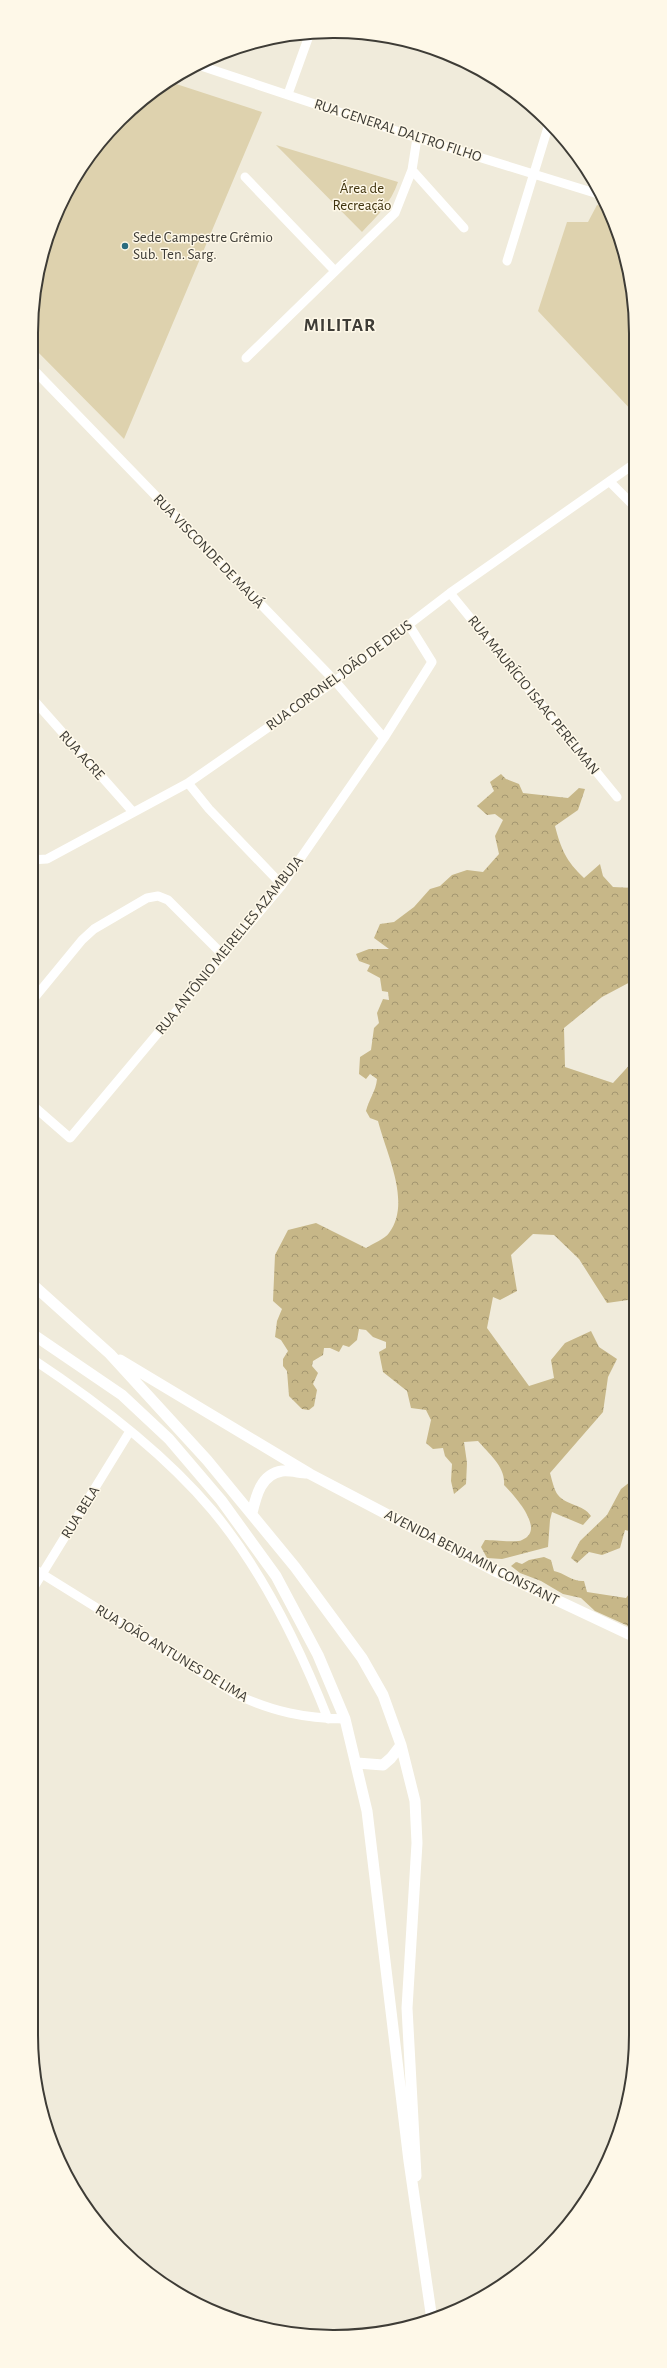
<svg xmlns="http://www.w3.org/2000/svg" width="667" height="2368" font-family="'Alegreya Sans',sans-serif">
	<defs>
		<pattern id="forest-crowns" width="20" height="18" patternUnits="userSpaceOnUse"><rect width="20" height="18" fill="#c7b788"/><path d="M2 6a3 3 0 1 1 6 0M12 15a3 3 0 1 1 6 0" fill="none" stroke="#a39670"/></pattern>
	</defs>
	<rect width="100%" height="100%" fill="#f0ebdb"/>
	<path fill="url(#forest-crowns)" d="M501 774 506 779 519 784 523 793 568 798 579 788 585 789 578 810 555 826C561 849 566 861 584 878L600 864 603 876 613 887 634 888V980L602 997 564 1028 565 1067 613 1083 635 1059V1299L607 1303 579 1259 554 1235 533 1234 511 1255 517 1291 500 1300 493 1297 487 1328 529 1386 554 1378 551 1360 565 1343 591 1331 599 1347 617 1359 608 1377 603 1412 550 1473C552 1480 554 1490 558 1495 567 1506 583 1504 591 1516L583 1525 552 1512 550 1520 548 1547 502 1559 487 1558 481 1547 485 1540C493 1540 517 1543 522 1540 547 1530 513 1494 504 1485 506 1467 489 1454 478 1441L464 1442 467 1463 466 1484 454 1494 451 1481 452 1464 445 1456 443 1448 433 1449 426 1443 431 1420 426 1410 411 1408 407 1391 383 1372 379 1352 386 1348V1342L373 1337 366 1330 359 1329 357 1340 349 1347 343 1345 339 1352 330 1348H324L323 1355 313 1361 312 1366 318 1373 313 1384 317 1390 314 1406 309 1410 302 1409 289 1396 287 1371 283 1366V1359L288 1351 281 1340 275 1337 277 1321 282 1309 273 1301 275 1255 288 1230 316 1223 366 1248C372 1244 385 1239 389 1233 412 1203 386 1153 378 1121L370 1118 366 1111C369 1099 376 1091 377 1079L370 1074 366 1079 359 1074 360 1057 371 1050 374 1028 379 1023 377 1013 383 999 389 1000 388 992 382 991 380 978 367 971 370 965 359 961 356 954 369 949H389L374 938 380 924 394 922 414 907 430 889 440 886 452 875 467 870 483 872 499 854 495 836 503 820 495 814 487 815 477 806 494 791 490 782Z
		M635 1478V1538L633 1532 625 1530 620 1548 602 1555 589 1552 577 1563 571 1558 580 1541 607 1515 621 1489Z
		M544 1557 551 1560 554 1571C564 1573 573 1582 584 1581L587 1592 626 1598 629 1594 635 1575V1629L595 1611 581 1598 563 1594 541 1581 520 1573 511 1566 516 1562 522 1564 529 1560Z"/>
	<path fill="#ded2ae" d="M167 81 262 112 124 439 31 345C31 253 67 163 139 104 148 96 157 87 167 81Z
		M276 145 398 182C391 203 377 216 362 232Z
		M597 205 607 207 613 218 633 294 634 413 538 311 567 222H588Z"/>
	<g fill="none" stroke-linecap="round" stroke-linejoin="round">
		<path stroke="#fff" stroke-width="9" d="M198 65 417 138 598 194
			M288 94 310 33
			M412 170 464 228
			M245 177 335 271
			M507 261 549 124
			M246 358 395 213 412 170 417 138
			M31 367 335 681 384 738
			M610 482 634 506
			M450 593 617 797
			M31 697 133 812
			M188 783 209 809 282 885
			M31 860 47 859 188 783 335 681 450 593 634 464
			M31 1002 82 940 94 929 147 898 158 896 168 900 224 956
			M31 1104 70 1138 282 885 384 738 432 662 409 625
			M31 1358C93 1399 164 1453 212 1510 263 1571 299 1645 328 1719
			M31 1567 237 1695C275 1712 303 1718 345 1719
			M31 1592 130 1431"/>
		<path stroke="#fff" stroke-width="11" d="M31 1283 110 1354 207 1460 295 1567 362 1658 383 1695 401 1745 415 1801 417 1843 407 2008 416 2176
			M31 1333 122 1395 169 1439 221 1500 276 1576 318 1655 345 1719 367 1811 409 2161 432 2320
			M120 1360 310 1474 493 1570 635 1637
			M252 1513C256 1496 261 1474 282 1471 290 1470 300 1473 307 1473
			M357 1763 383 1765 391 1758 401 1745"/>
	</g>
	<circle fill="#2b6c7f" stroke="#fef8e8" stroke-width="1.5" cx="125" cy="246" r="4"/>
	<g text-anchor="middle" stroke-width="3" stroke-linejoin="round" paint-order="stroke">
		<g font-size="15" fill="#3e3c36" stroke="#fef8e8">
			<text transform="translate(398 130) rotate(18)" y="5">RUA GENERAL DALTRO FILHO</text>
			<text transform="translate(209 551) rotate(46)" y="5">RUA VISCONDE DE MAUÁ</text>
			<text transform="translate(339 675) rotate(-36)" y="5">RUA CORONEL JOÃO DE DEUS</text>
			<text transform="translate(534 695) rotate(51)" y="5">RUA MAURÍCIO ISAAC PERELMAN</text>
			<text transform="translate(82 755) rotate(48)" y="5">RUA ACRE</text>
			<text transform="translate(229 945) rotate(-51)" y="5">RUA ANTÔNIO MEIRELLES AZAMBUJA</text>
			<text transform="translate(80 1512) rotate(-58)" y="5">RUA BELA</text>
			<text transform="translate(472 1557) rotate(27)" y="5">AVENIDA BENJAMIN CONSTANT</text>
			<text transform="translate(172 1653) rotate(31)" y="5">RUA JOÃO ANTUNES DE LIMA</text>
		</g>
		<g font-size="15" fill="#40340e" stroke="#fef8e8">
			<text x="362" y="193">Área de<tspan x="362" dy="17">Recreação</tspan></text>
		</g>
		<g font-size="15" fill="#3e3c36" stroke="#fef8e8" text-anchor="start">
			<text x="133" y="242">Sede Campestre Grêmio<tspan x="133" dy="17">Sub. Ten. Sarg.</tspan></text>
		</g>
		<g font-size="19" font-weight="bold" letter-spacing="1" fill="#3e3c36" stroke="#fef8e8">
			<text x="340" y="331">MILITAR</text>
		</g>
	</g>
	<path d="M0 0H667V2368H0ZM333 38H334A295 295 0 0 1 629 333V2035A295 295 0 0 1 334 2330H333A295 295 0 0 1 38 2035V333A295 295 0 0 1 333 38Z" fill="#fef8e8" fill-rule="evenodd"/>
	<path fill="none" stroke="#3e3c36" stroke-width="2" d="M333 38H334A295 295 0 0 1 629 333V2035A295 295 0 0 1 334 2330H333A295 295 0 0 1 38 2035V333A295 295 0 0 1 333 38Z"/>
</svg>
